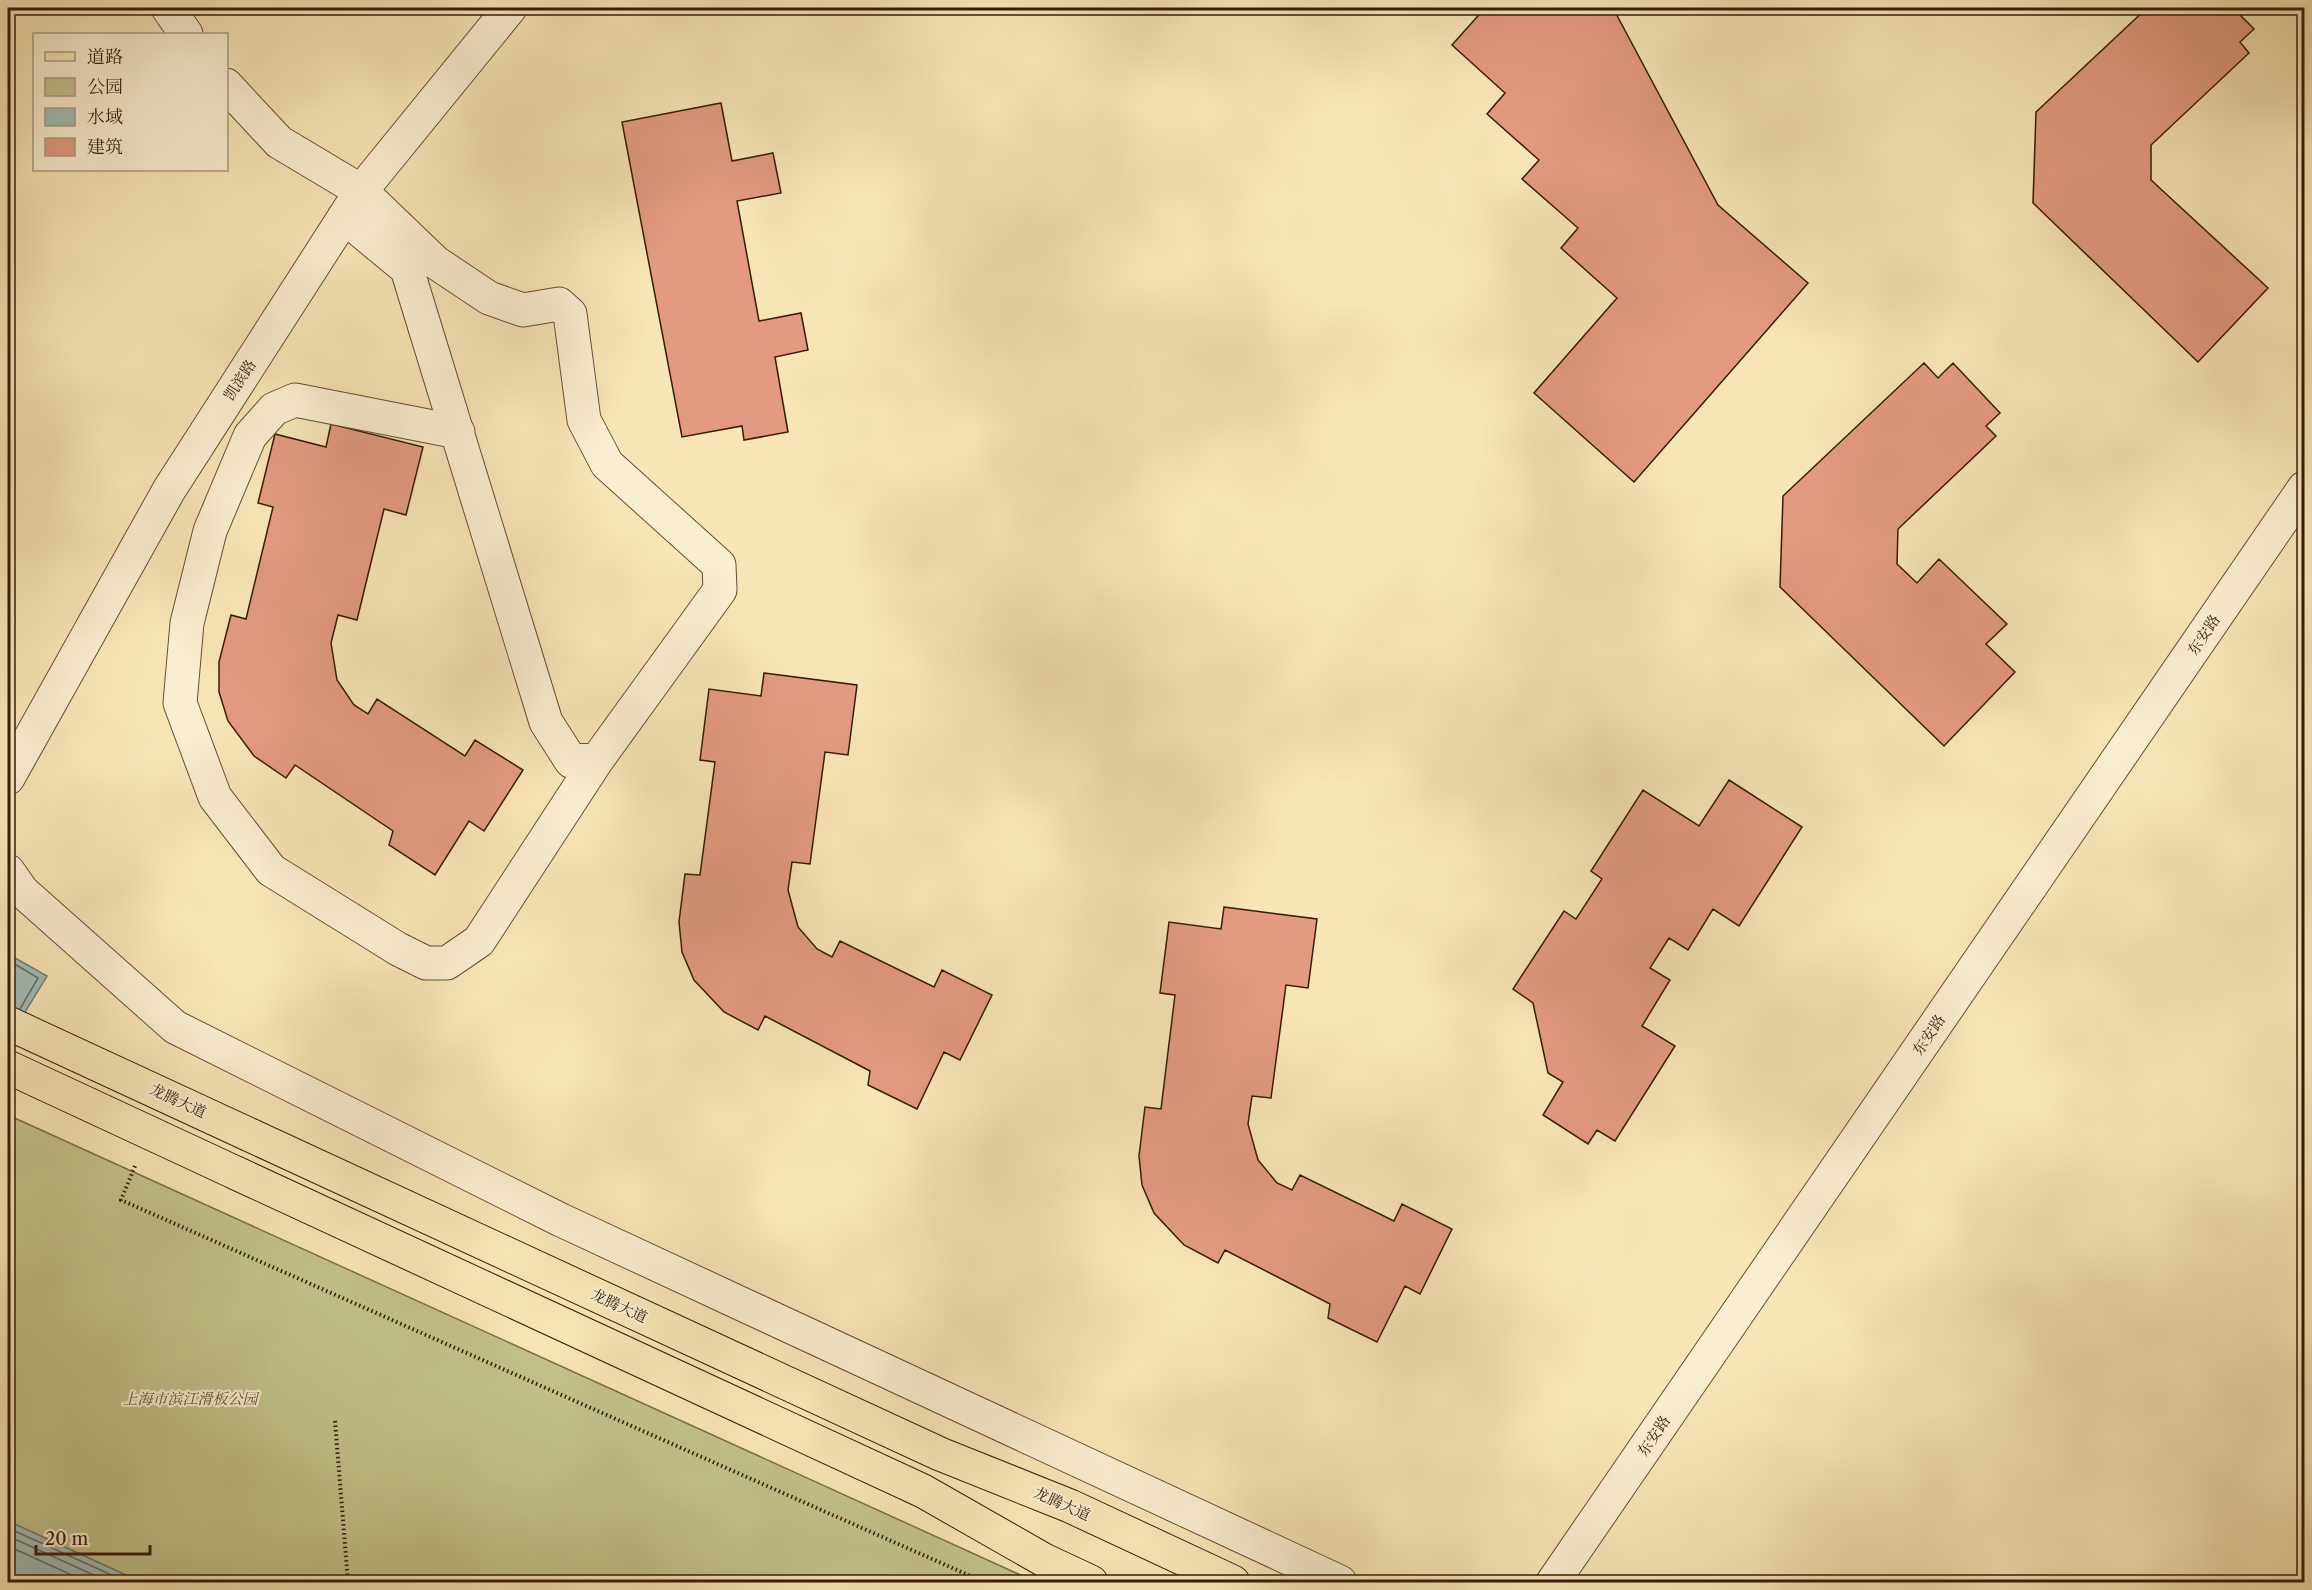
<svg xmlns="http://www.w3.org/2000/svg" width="2312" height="1590" font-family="'Libre Caslon Text','Noto Serif SC',serif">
	<rect width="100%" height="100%" fill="#f8e5b6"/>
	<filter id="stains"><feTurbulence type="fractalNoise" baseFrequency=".00333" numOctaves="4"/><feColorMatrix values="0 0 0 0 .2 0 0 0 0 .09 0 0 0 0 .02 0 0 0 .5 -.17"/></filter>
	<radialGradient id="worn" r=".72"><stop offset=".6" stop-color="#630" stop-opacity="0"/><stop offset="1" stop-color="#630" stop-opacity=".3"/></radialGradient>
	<path fill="#c2c38b" stroke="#7c6f4a" stroke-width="1.5" d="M8 1115 1036 1582H141L8 1521Z"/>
	<path fill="#a0bdb7" stroke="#757c72" stroke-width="1.5" d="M8 954 47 976 8 1040Z
		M8 1521 141 1582H8Z"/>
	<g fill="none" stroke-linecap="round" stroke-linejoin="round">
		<path stroke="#6a6c60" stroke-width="1.5" d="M8 960 38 978 20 1009
			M8 1528 127 1582
			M8 1536 109 1582
			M8 1546 87 1582"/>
	</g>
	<path fill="#e39a81" stroke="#351b0a" stroke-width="1.5" d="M1485 8H1613L1718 205 1808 283 1634 482 1534 393 1617 298 1561 248 1578 228 1522 179 1539 160 1487 114 1505 93 1452 45Z
		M2147 8H2233L2254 29 2240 42 2249 53 2151 145V180L2268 288 2198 362 2033 203 2036 112Z
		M721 103 732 161 773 153 781 193 737 201 759 321 801 313 808 350 775 357 788 432 744 440 742 426 682 437 622 122Z
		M1924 363 1938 378 1953 363 2000 413 1986 426 1996 436 1898 529 1897 564 1917 583 1939 559 2007 624 1986 644 2015 672 1944 746 1780 587 1783 496Z
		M331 424 423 447 406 515 384 509 357 620 338 615 331 643 337 680 354 705 368 714 377 699 465 756 475 740 523 770 484 831 469 821 435 875 389 845 393 831 295 765 286 778 254 756 228 721 219 692V662L231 615 246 619 273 507 258 503 275 434 326 447Z
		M764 673 857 685 848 755 825 752 810 864 792 862 788 890 798 927 817 949 832 957 840 941 934 987 942 970 992 995 960 1060 944 1052 917 1109 868 1085 870 1071 765 1016 758 1030 724 1012 694 980 682 952 679 922 685 874 700 875 715 762 700 760 709 689 761 696Z
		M1729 780 1802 827 1739 926 1713 909 1688 950 1669 938 1650 968 1670 980 1642 1026 1675 1046 1615 1141 1597 1130 1588 1144 1543 1115 1563 1082 1548 1073 1533 1003 1513 989 1564 911 1576 919 1602 879 1591 871 1643 790 1699 826Z
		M1224 907 1317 919 1308 988 1286 985 1271 1098 1252 1096 1248 1124 1258 1160 1277 1183 1292 1190 1300 1175 1394 1221 1402 1204 1452 1229 1420 1294 1405 1286 1377 1342 1328 1318 1330 1304 1225 1250 1218 1263 1184 1245 1154 1213 1142 1185 1139 1156 1145 1107 1161 1109 1175 995 1160 993 1169 922 1221 929Z"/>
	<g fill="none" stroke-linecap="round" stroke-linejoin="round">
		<g stroke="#664e35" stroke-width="35">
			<path id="minor" d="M168 8 186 34
				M226 85 279 142 361 191 435 262 489 298 523 310 559 304 570 314 584 420 607 464 719 565 720 590 597 760 571 761 546 722 407 269 344 217
				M458 432 295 400 274 409 250 436 210 531 187 623 180 703 215 797 271 870 398 949 426 963H447L479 941 597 760
				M8 778 169 490 361 191 510 8
				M8 871 22 891 175 1027 561 1220 1340 1582
				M1553 1582 2304 488"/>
		</g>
		<g stroke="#351b0a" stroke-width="35">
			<path id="major" d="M250 1135 940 1454 1070 1506 1233 1582
				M236 1173 923 1491 1044 1560 1091 1582"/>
		</g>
		<path stroke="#351b0a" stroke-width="4" stroke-dasharray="1.5 3" stroke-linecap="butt" d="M135 1166 121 1200 984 1582
			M335 1421 348 1582"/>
		<use href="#minor" stroke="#faeed0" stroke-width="33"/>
		<use href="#major" stroke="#f8e5b6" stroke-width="33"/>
		<g stroke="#351b0a" stroke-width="35" stroke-linecap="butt">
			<path id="major-bridge" d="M8 1023 250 1135
				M8 1067 236 1173"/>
		</g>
		<use href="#major-bridge" stroke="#f8e5b6" stroke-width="33"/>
	</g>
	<g text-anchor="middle" stroke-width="4.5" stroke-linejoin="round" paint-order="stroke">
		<g font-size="15" fill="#351b0a" stroke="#faeed0">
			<text transform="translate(240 380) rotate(-57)" y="5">凯滨路</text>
			<text transform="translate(2204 635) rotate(-56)" y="5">东安路</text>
			<text transform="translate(1929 1035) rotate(-56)" y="5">东安路</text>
			<text transform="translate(178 1101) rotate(25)" y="5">龙腾大道</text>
			<text transform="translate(619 1306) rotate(25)" y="5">龙腾大道</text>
			<text transform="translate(1654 1436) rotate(-56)" y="5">东安路</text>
			<text transform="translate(1062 1504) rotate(24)" y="5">龙腾大道</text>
		</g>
		<g font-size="15" font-style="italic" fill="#5f4d31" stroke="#faeed0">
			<text x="190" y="1404">上海市滨江滑板公园</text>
		</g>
	</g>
	<rect width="2312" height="1590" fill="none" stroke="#f8e5b6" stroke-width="30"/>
	<rect x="9" y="9" width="2294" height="1572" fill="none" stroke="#351b0a" stroke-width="3"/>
	<rect x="15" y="15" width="2282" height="1560" fill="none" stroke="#351b0a" stroke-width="1.5"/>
	<rect x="33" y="33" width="195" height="138" fill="#faeed0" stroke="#ab9a81" stroke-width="1.5"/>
	<rect x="45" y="52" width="30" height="9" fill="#f8e5b6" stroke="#ab9a81" stroke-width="1.5"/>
	<text x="87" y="63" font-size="18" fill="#351b0a">道路</text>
	<rect x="45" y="78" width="30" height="18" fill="#c2c38b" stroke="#ab9a81" stroke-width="1.5"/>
	<text x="87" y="93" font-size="18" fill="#351b0a">公园</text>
	<rect x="45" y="108" width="30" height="18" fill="#a0bdb7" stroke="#ab9a81" stroke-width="1.5"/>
	<text x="87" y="123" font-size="18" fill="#351b0a">水域</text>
	<rect x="45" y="138" width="30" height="18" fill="#e39a81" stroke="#ab9a81" stroke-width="1.5"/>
	<text x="87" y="153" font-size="18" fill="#351b0a">建筑</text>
	<path d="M36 1545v9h114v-9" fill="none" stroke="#351b0a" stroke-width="3"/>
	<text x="45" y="1545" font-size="18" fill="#351b0a" stroke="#faeed0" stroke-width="4.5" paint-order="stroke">20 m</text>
	<rect width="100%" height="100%" filter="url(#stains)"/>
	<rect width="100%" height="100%" fill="url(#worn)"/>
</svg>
